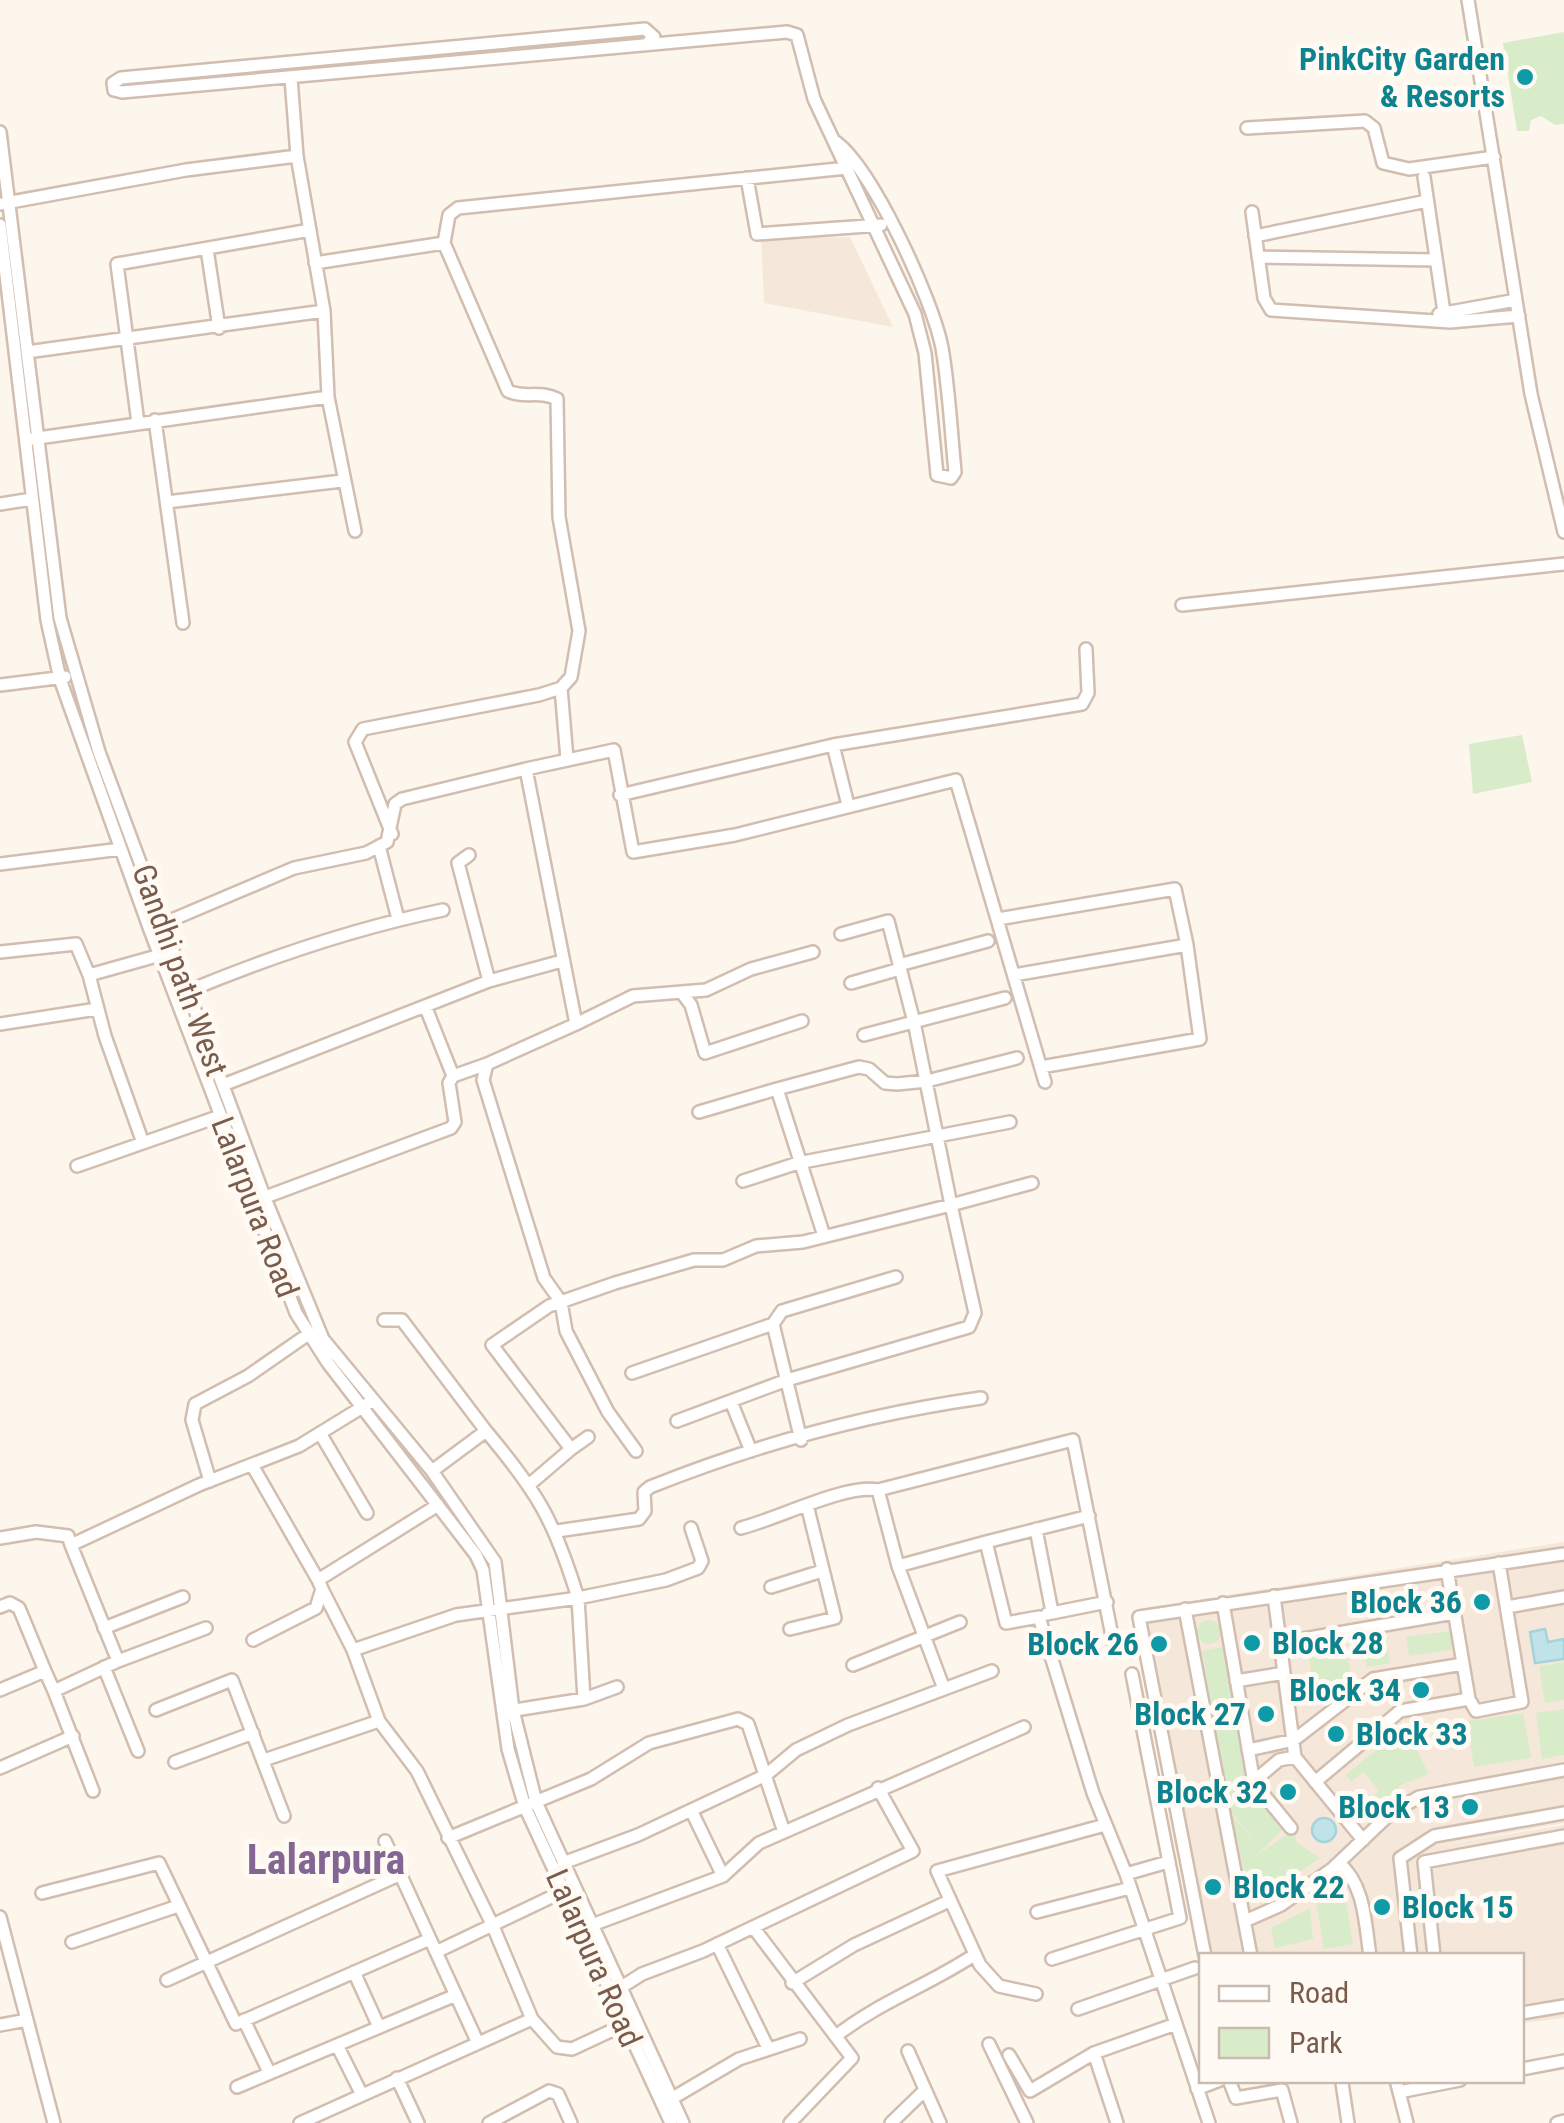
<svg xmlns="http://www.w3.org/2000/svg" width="1564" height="2123" font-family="'Roboto Condensed',sans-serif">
	<rect width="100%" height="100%" fill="#fdf6ec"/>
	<path fill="#f5e8da" d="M850 237 893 327 764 303 761 239Z
		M1564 1542V1823L1435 1846 1564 1825V2018L1522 2023V1956H1202L1133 1610Z"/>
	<path fill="#d8ecc9" d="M1564 32V124L1555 125 1541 116 1531 120 1529 131H1517L1503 43Z
		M1522 735 1532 782 1473 794 1469 744Z
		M1197 1632a12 12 0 1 1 24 0a12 12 0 1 1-24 0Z
		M1450 1631 1453 1649 1409 1656 1406 1637Z
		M1386 1638 1390 1663 1367 1667 1363 1642Z
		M1223 1647 1235 1715 1214 1720 1202 1651Z
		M1346 1647 1352 1679 1317 1705 1308 1652Z
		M1564 1662V1700L1545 1703 1539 1666Z
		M1564 1709V1755L1542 1759 1536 1713Z
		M1523 1713 1531 1758 1474 1767 1467 1721Z
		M1236 1720 1247 1789 1229 1803 1215 1724Z
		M1407 1732 1429 1774 1401 1785 1371 1811 1365 1804 1379 1791 1364 1772 1351 1782 1346 1775 1379 1747Z
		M1250 1790 1282 1830 1255 1857 1294 1829 1297 1843 1320 1858 1285 1882 1250 1896 1231 1814 1259 1847 1228 1807Z
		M1343 1882 1353 1944 1324 1949 1316 1901Z
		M1310 1908 1313 1939 1275 1948 1271 1928Z"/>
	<path fill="#bfe3e8" stroke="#a5d3da" stroke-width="2.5" d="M1545 1629 1548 1642 1564 1639V1659L1535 1663 1530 1632Z
		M1312 1830a12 12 0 1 1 24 0a12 12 0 1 1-24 0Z"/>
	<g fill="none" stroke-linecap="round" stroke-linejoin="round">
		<g stroke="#d1beb0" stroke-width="16">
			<path id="minor" d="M1468 0 1531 394 1564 532
				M647 44 654 37 645 29 121 78 113 83 114 90 122 92 787 32 797 35 814 99 915 314 925 353 937 475 951 478 955 472C951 431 949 388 942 348 933 300 873 170 836 142
				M291 78 297 156
				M1247 128 1365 121 1374 128 1383 163 1409 169 1494 157
				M0 132 60 618 99 752 264 1196 323 1339 432 1471 495 1562 513 1710 536 1802 683 2123
				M1424 177 1444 312
				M747 178 757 234 881 225
				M0 204 186 170 297 156 324 311 328 397 355 531
				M1252 212 1264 298 1271 310 1450 322 1519 316
				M0 225 47 620 60 679 150 930 296 1313 328 1363 476 1555 483 1570 508 1749 525 1807 671 2123
				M1255 236 1427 201
				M444 243 449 215 458 208 847 168
				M207 249 219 328
				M1258 257 1436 260
				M315 263 444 243 508 391C525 399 539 390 557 399L559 517 579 631 571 677 561 688 539 695 363 729 355 742 392 834
				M1439 314 1516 300
				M27 352 324 311
				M155 420 183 623
				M138 423 117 264 310 230
				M31 439 328 397
				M167 502 342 481
				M0 504 32 499
				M1182 605 1564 564
				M0 685 65 677
				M561 688 567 759
				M833 745 848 805
				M620 795 833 745 1082 704 1088 693 1086 649
				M379 846 398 919
				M469 855 458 863 489 981 562 961
				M0 864 121 849
				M998 919 1175 889 1187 945
				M162 924 294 868 366 853 387 842 395 804 402 799 526 769
				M0 952 76 944 89 975
				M899 965 988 941
				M1014 975 1187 945 1200 1039 1041 1067
				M851 983 900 969
				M188 991C270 957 356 928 443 910
				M682 993 691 1005 705 1053 802 1021
				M426 1008 453 1076
				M0 1024 97 1009
				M576 1024 633 996 706 990 751 969 813 952
				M864 1035 1005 998
				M223 1085 489 981
				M777 1089 859 1067 869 1069 885 1083 897 1084 927 1081 1017 1058
				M699 1112 777 1089 824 1236
				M143 1143 105 1036 89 975 164 954
				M77 1166 220 1116
				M743 1181 798 1163 1010 1122
				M260 1199 451 1128 455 1122 449 1083 453 1076 487 1064
				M384 1320H402L486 1431
				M632 1373 773 1324
				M732 1404 751 1451
				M677 1421 787 1380 969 1327 975 1313 951 1205 1032 1183
				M320 1433 367 1513
				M801 1440 773 1324 782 1311 896 1277
				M571 1449 588 1437
				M636 1451 608 1412 566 1331 561 1302 544 1278 483 1080 487 1064 576 1024 526 769 614 750 633 852 735 835 956 780 1045 1082
				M252 1465 318 1580 438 1505
				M432 1471 486 1431C538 1493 554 1520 578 1598L456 1615 353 1650 379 1721 417 1771 492 1924 532 2019 557 2047 572 2049 630 2022
				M210 1481 192 1420 195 1404 248 1376 307 1335
				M530 1484 571 1449 492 1345 549 1306 615 1283 694 1260H723L756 1246 803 1242 951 1205 914 1022 888 921 841 934
				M878 1490 1073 1440 1115 1651
				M741 1528C780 1518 845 1484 878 1490L898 1566 986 1542 1006 1623 1039 1617 1093 1793 1126 1874 1209 2123
				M1036 1529 1052 1612
				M557 1531 639 1519 645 1511 644 1492 650 1487C755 1445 868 1414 981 1398
				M0 1538 36 1532 68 1536 71 1545 199 1485 299 1446 369 1403
				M986 1542 1089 1516
				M71 1545 118 1661
				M898 1566 944 1689
				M1447 1569 1469 1699 1476 1711 1522 1702 1499 1563
				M771 1587 822 1571
				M322 1589 353 1650
				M1274 1596 1295 1757 1363 1840
				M1223 1603 1254 1783 1291 1828
				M0 1607 10 1603 19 1608 45 1671
				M1507 1607 1564 1597
				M1185 1609 1251 1956
				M1047 1614 1107 1602
				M104 1628 183 1597
				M790 1629 835 1618 808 1509
				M253 1640 316 1608 322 1589 318 1580
				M1280 1643 1454 1613
				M853 1665 960 1622
				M104 1667 138 1751
				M1236 1681 1284 1673
				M0 1690 45 1671 54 1691 118 1661 206 1628
				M54 1691 93 1791
				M584 1699 578 1598 666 1580 698 1568 702 1561 691 1528
				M156 1710 232 1680 284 1816
				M509 1711 584 1699 617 1687
				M1248 1750 1294 1740 1373 1679 1463 1664
				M264 1760 379 1721
				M175 1762 253 1733
				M0 1768 73 1736
				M1254 1781 1279 1760 1295 1757
				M1315 1782 1400 1711 1469 1699
				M691 1810 723 1876
				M448 1838 591 1779 649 1743 738 1719 748 1724 784 1832
				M385 1841 477 2041
				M563 1863 638 1835 766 1775 796 1750 848 1725 992 1671
				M1339 1863C1365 1885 1365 1923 1370 1956
				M1126 1874 1168 1862
				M42 1893 159 1863 236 2024 430 1939
				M1037 1912 1130 1888
				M0 1917 54 2123
				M1245 1921 1281 1905 1332 1869 1391 1813 1419 1797 1564 1770
				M753 1927 852 2058 790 2123
				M584 1928 723 1876 759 1843 1024 1727
				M72 1942 178 1906
				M717 1944 768 2048
				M438 1951 570 1888
				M1205 1956 1139 1617 1564 1554
				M1411 1956 1400 1858 1434 1836 1564 1813
				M1434 1956 1424 1862 1564 1836
				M1052 1959 1180 1918 1132 1674
				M354 1972 379 2027
				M167 1980 401 1874
				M792 1983 854 1945 949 1901
				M620 1988 642 1974 703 1951 913 1851 878 1788
				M1036 1994 999 1986 980 1965 937 1871 1105 1825
				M1078 2009 1195 1968
				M1522 2013 1564 2006
				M244 2020 269 2072
				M0 2025 27 2020
				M836 2036C879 2002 929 1985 974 1955
				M989 2044 1027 2123
				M337 2045 362 2095
				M908 2051 940 2123
				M1094 2053 1117 2123
				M1009 2055 1030 2091 1094 2053 1173 2025
				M1522 2069 1564 2061
				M397 2078 418 2123
				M1229 2080 1236 2098 1282 2090 1291 2123
				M1396 2080 1407 2123
				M1342 2083 1348 2123
				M237 2087 456 1995
				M1197 2089 1220 2080
				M1399 2092 1460 2080
				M671 2099 739 2059 800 2039
				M300 2123 532 2019
				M489 2123 549 2091 558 2094 571 2123
				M891 2123 925 2090
				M1557 2123 1564 2121"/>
		</g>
		<use href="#minor" stroke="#fff" stroke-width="11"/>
	</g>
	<g fill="#0f9aa8" stroke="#fffaf3" stroke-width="4">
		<circle cx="1525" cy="77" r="10"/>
		<circle cx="1482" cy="1602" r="10"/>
		<circle cx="1252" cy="1643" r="10"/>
		<circle cx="1159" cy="1644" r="10"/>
		<circle cx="1421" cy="1690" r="10"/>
		<circle cx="1266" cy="1714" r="10"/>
		<circle cx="1336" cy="1734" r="10"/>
		<circle cx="1288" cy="1792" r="10"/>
		<circle cx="1470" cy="1807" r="10"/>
		<circle cx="1213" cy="1887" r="10"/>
		<circle cx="1382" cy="1907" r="10"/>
	</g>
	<g text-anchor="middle" stroke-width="10" stroke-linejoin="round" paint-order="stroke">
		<g font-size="32" font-weight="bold" fill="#0d838f" stroke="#fffaf3" text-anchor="end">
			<text x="1505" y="70">PinkCity Garden<tspan x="1505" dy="37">&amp; Resorts</tspan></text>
			<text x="1462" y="1613">Block 36</text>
			<text x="1272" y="1654" text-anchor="start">Block 28</text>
			<text x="1139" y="1655">Block 26</text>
			<text x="1401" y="1701">Block 34</text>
			<text x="1246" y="1725">Block 27</text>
			<text x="1356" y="1745" text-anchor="start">Block 33</text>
			<text x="1268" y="1803">Block 32</text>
			<text x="1450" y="1818">Block 13</text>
			<text x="1233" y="1898" text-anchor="start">Block 22</text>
			<text x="1402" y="1918" text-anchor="start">Block 15</text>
		</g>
		<g font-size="32" fill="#7a5c4d" stroke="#fffaf3">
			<text transform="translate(180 970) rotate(70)" y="11">Gandhi path West</text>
			<text transform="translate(255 1207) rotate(69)" y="11">Lalarpura Road</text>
			<text transform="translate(594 1958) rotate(66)" y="11">Lalarpura Road</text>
		</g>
		<g font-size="42" font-weight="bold" fill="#846695" stroke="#fffaf3">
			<text x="326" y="1874">Lalarpura</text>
		</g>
	</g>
	<rect x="1199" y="1953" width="325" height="130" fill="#fffaf3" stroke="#cabbb1" stroke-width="2.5"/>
	<rect x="1219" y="1986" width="50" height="15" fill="#ffffff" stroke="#cabbb1" stroke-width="2.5"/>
	<text x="1289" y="2003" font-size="30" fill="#7a5c4d">Road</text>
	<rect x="1219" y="2028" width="50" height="30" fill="#d8ecc9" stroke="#cabbb1" stroke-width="2.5"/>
	<text x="1289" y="2053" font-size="30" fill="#7a5c4d">Park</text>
</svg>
